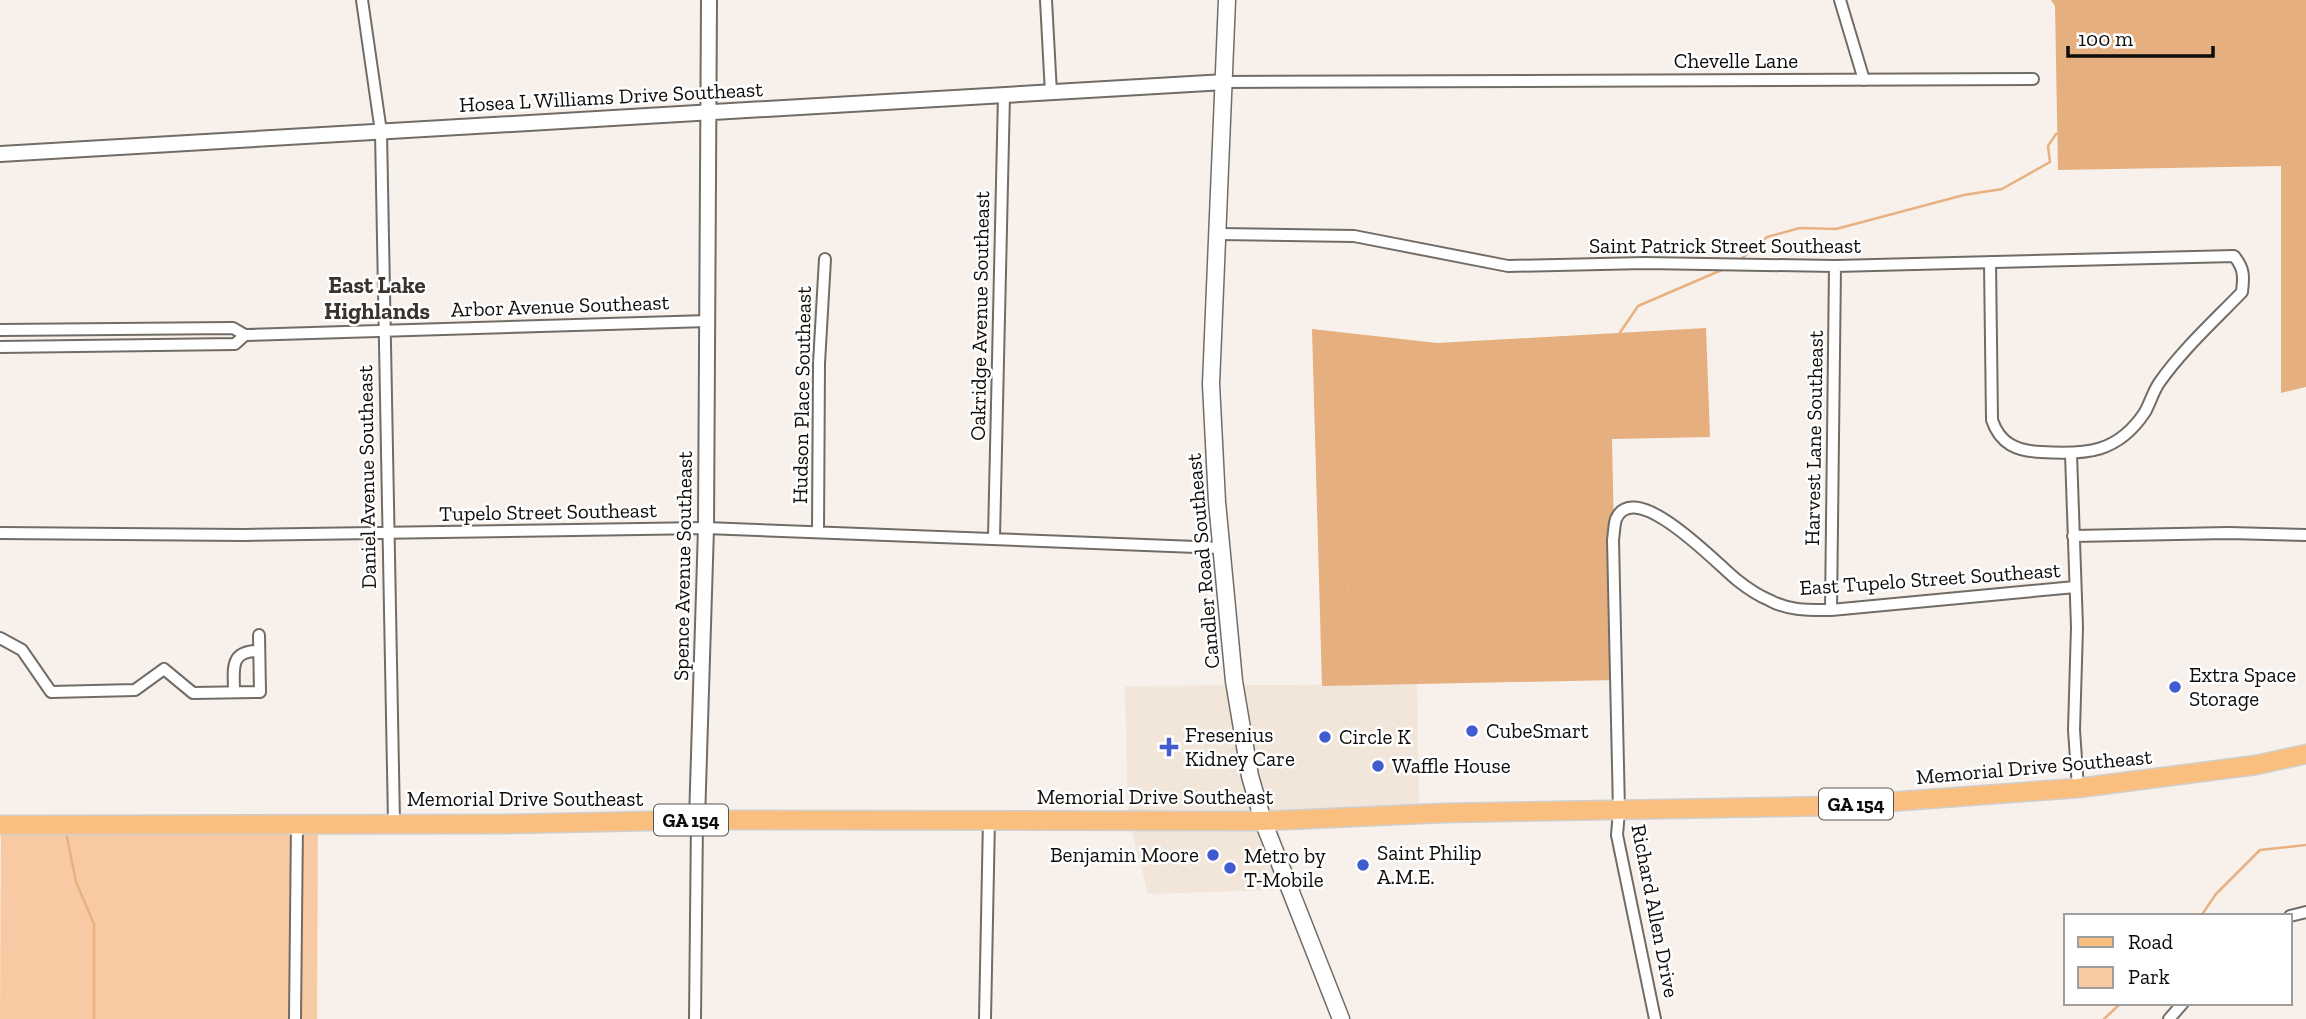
<svg xmlns="http://www.w3.org/2000/svg" width="2306" height="1019" font-family="'Zilla Slab',serif">
<rect width="100%" height="100%" fill="#f8f1eb"/>
<!-- built -->
<path fill="#f2e5da" d="M1417,684L1419,815L1277,828L1302,889L1148,894L1128,817L1125,686Z"/>
<!-- green -->
<path fill="#f8caa3" d="M318,818L317,1019H0L1,819Z"/>
<!-- forest -->
<path fill="#e6af7f" d="M2051,0H2306V387L2281,393V166L2058,170L2055,6Z
M1706,328L1710,437L1612,439L1617,680L1322,686L1312,329L1437,343Z"/>
<g fill="none" stroke-linecap="round" stroke-linejoin="round">
<!-- stream -->
<path stroke="#e8b181" stroke-width="2.5" d="M2232,0L2306,59
M1739,261L1767,237L1800,228L1836,229L1964,195L2002,189L2050,162L2048,146L2056,134L2112,118L2182,89L2199,0
M1343,609L1370,493L1383,451L1411,418L1509,402L1559,386L1598,365L1638,306L1724,269
M66,832L76,882L94,924V1019
M2201,916L2216,894L2260,850L2306,845
M2104,1019L2121,1003"/>
<defs>
<path id="minor" d="M362,0L381,132L394,822
M1046,0L1051,93
M1840,0L1864,80
M1225,82L2033,79
M1220,234L1354,236L1508,266L1645,263L1835,266L2234,256C2244,268 2244,276 2242,292C2214,321 2182,350 2159,383C2153,392 2150,403 2145,412C2118,453 2086,455 2041,452C2017,451 2000,444 1992,420L1990,262
M0,330L233,328L245,335L708,321
M0,347L235,344L245,335
M2071,454L2077,627L2074,730L2078,788
M818,532L819,363L825,259
M0,533L243,535L706,528L1222,548
M2073,536L2228,533L2306,535
M994,537L1004,95
M1831,610L1835,266
M0,638L22,650L51,692L135,690L164,669L193,693L260,692L259,635
M234,692C234,668 229,651 259,651
M2290,916L2306,912
M295,1019L297,823
M695,1019L697,820
M985,1019L989,819
M1655,1019L1617,835L1619,811L1613,540C1614,534 1614,525 1616,519C1635,476 1719,566 1737,580C1747,588 1757,595 1769,600C1789,611 1809,610 1831,610L2075,587
M2169,1019L2183,1003"/>
<path id="tertiary" d="M0,154L1225,82
M697,820L706,528L709,0"/>
<path id="secondary" d="M1227,0L1211,384L1217,502L1234,681L1250,776L1263,821L1341,1019"/>
<path id="primary" d="M0,825L506,824L697,820L1263,821L1444,813L1834,806L2078,788L2256,765L2306,754"/>
</defs>
<!-- minor casing -->
<use href="#minor" stroke="#726c67" stroke-width="14"/>
<!-- tertiary casing -->
<use href="#tertiary" stroke="#726c67" stroke-width="18"/>
<!-- secondary casing -->
<use href="#secondary" stroke="#726c67" stroke-width="19"/>
<!-- primary casing -->
<use href="#primary" stroke="#cfcfce" stroke-width="21"/>
<!-- minor -->
<use href="#minor" stroke="#fff" stroke-width="10"/>
<!-- tertiary -->
<use href="#tertiary" stroke="#fff" stroke-width="14"/>
<!-- secondary -->
<use href="#secondary" stroke="#fff" stroke-width="16"/>
<!-- primary -->
<use href="#primary" stroke="#fabf7f" stroke-width="18"/>
</g>
<!-- markers -->
<g fill="#415ccf" stroke="#fff" stroke-width="2.5">
<circle cx="2175" cy="687" r="7"/>
<circle cx="1472" cy="731" r="7"/>
<circle cx="1325" cy="737" r="7"/>
<path d="M1165.5 736.5h7v7h7v7h-7v7h-7v-7h-7v-7h7z"/>
<circle cx="1378" cy="766" r="7"/>
<circle cx="1213" cy="855" r="7"/>
<circle cx="1363" cy="865" r="7"/>
<circle cx="1230" cy="868" r="7"/>
</g>
<g text-anchor="middle" stroke-width="5" stroke-linejoin="round" paint-order="stroke">
<!-- shield labels -->
<g fill="#fff" stroke="#575654" stroke-width="2">
<rect x="1819" y="788.5" width="74" height="31" rx="5"/>
<rect x="654" y="804.5" width="74" height="31" rx="5"/>
</g>
<g font-size="19" font-weight="bold" fill="#0f0d0b">
<text x="1856" y="811">GA 154</text>
<text x="691" y="827">GA 154</text>
</g>
<!-- street labels -->
<g font-size="21" fill="#0f0d0b" stroke="#fff">
<text x="1736" y="68">Chevelle Lane</text>
<text transform="translate(611 97) rotate(-3)" y="7">Hosea L Williams Drive Southeast</text>
<text x="1725" y="253">Saint Patrick Street Southeast</text>
<text transform="translate(560 306) rotate(-2)" y="7">Arbor Avenue Southeast</text>
<text transform="translate(980 316) rotate(-89)" y="7">Oakridge Avenue Southeast</text>
<text transform="translate(802 395) rotate(-89)" y="7">Hudson Place Southeast</text>
<text transform="translate(1814 438) rotate(-89)" y="7">Harvest Lane Southeast</text>
<text transform="translate(367 477) rotate(-91)" y="7">Daniel Avenue Southeast</text>
<text transform="translate(548 512) rotate(-1)" y="7">Tupelo Street Southeast</text>
<text transform="translate(1203 561) rotate(-95)" y="7">Candler Road Southeast</text>
<text transform="translate(683 566) rotate(-89)" y="7">Spence Avenue Southeast</text>
<text transform="translate(1930 579) rotate(-4)" y="7">East Tupelo Street Southeast</text>
<text transform="translate(2034 767) rotate(-5)" y="7">Memorial Drive Southeast</text>
<text x="1155" y="804">Memorial Drive Southeast</text>
<text x="525" y="806">Memorial Drive Southeast</text>
<text transform="translate(1655 911) rotate(79)" y="7">Richard Allen Drive</text>
</g>
<!-- poi labels -->
<g font-size="21" fill="#0f0d0b" stroke="#fff" text-anchor="start">
<text x="2189" y="682">Extra Space<tspan x="2189" dy="24">Storage</tspan></text>
<text x="1486" y="738">CubeSmart</text>
<text x="1185" y="742">Fresenius<tspan x="1185" dy="24">Kidney Care</tspan></text>
<text x="1339" y="744">Circle K</text>
<text x="1392" y="773">Waffle House</text>
<text x="1377" y="860">Saint Philip<tspan x="1377" dy="24">A.M.E.</tspan></text>
<text x="1199" y="862" text-anchor="end">Benjamin Moore</text>
<text x="1244" y="863">Metro by<tspan x="1244" dy="24">T-Mobile</tspan></text>
</g>
<!-- neighbourhood labels -->
<g font-size="23" font-weight="bold" fill="#39342f" stroke="#fff">
<text x="377" y="293">East Lake<tspan x="377" dy="26">Highlands</tspan></text>
</g>
</g>
<!-- legend -->
<rect x="2064" y="914" width="228" height="91" fill="#ffffff" stroke="#9f9e9d" stroke-width="2"/>
<rect x="2078" y="937" width="35" height="10" fill="#fabf7f" stroke="#9f9e9d" stroke-width="2"/>
<text x="2128" y="949" font-size="21" fill="#0f0d0b">Road</text>
<rect x="2078" y="967" width="35" height="21" fill="#f8caa3" stroke="#9f9e9d" stroke-width="2"/>
<text x="2128" y="984" font-size="21" fill="#0f0d0b">Park</text>
<!-- scale -->
<path d="M2068 46v10h145v-10" fill="none" stroke="#0f0d0b" stroke-width="3.5"/>
<text x="2078" y="46" font-size="21" fill="#0f0d0b" stroke="#ffffff" stroke-width="5" paint-order="stroke">100 m</text>
</svg>
